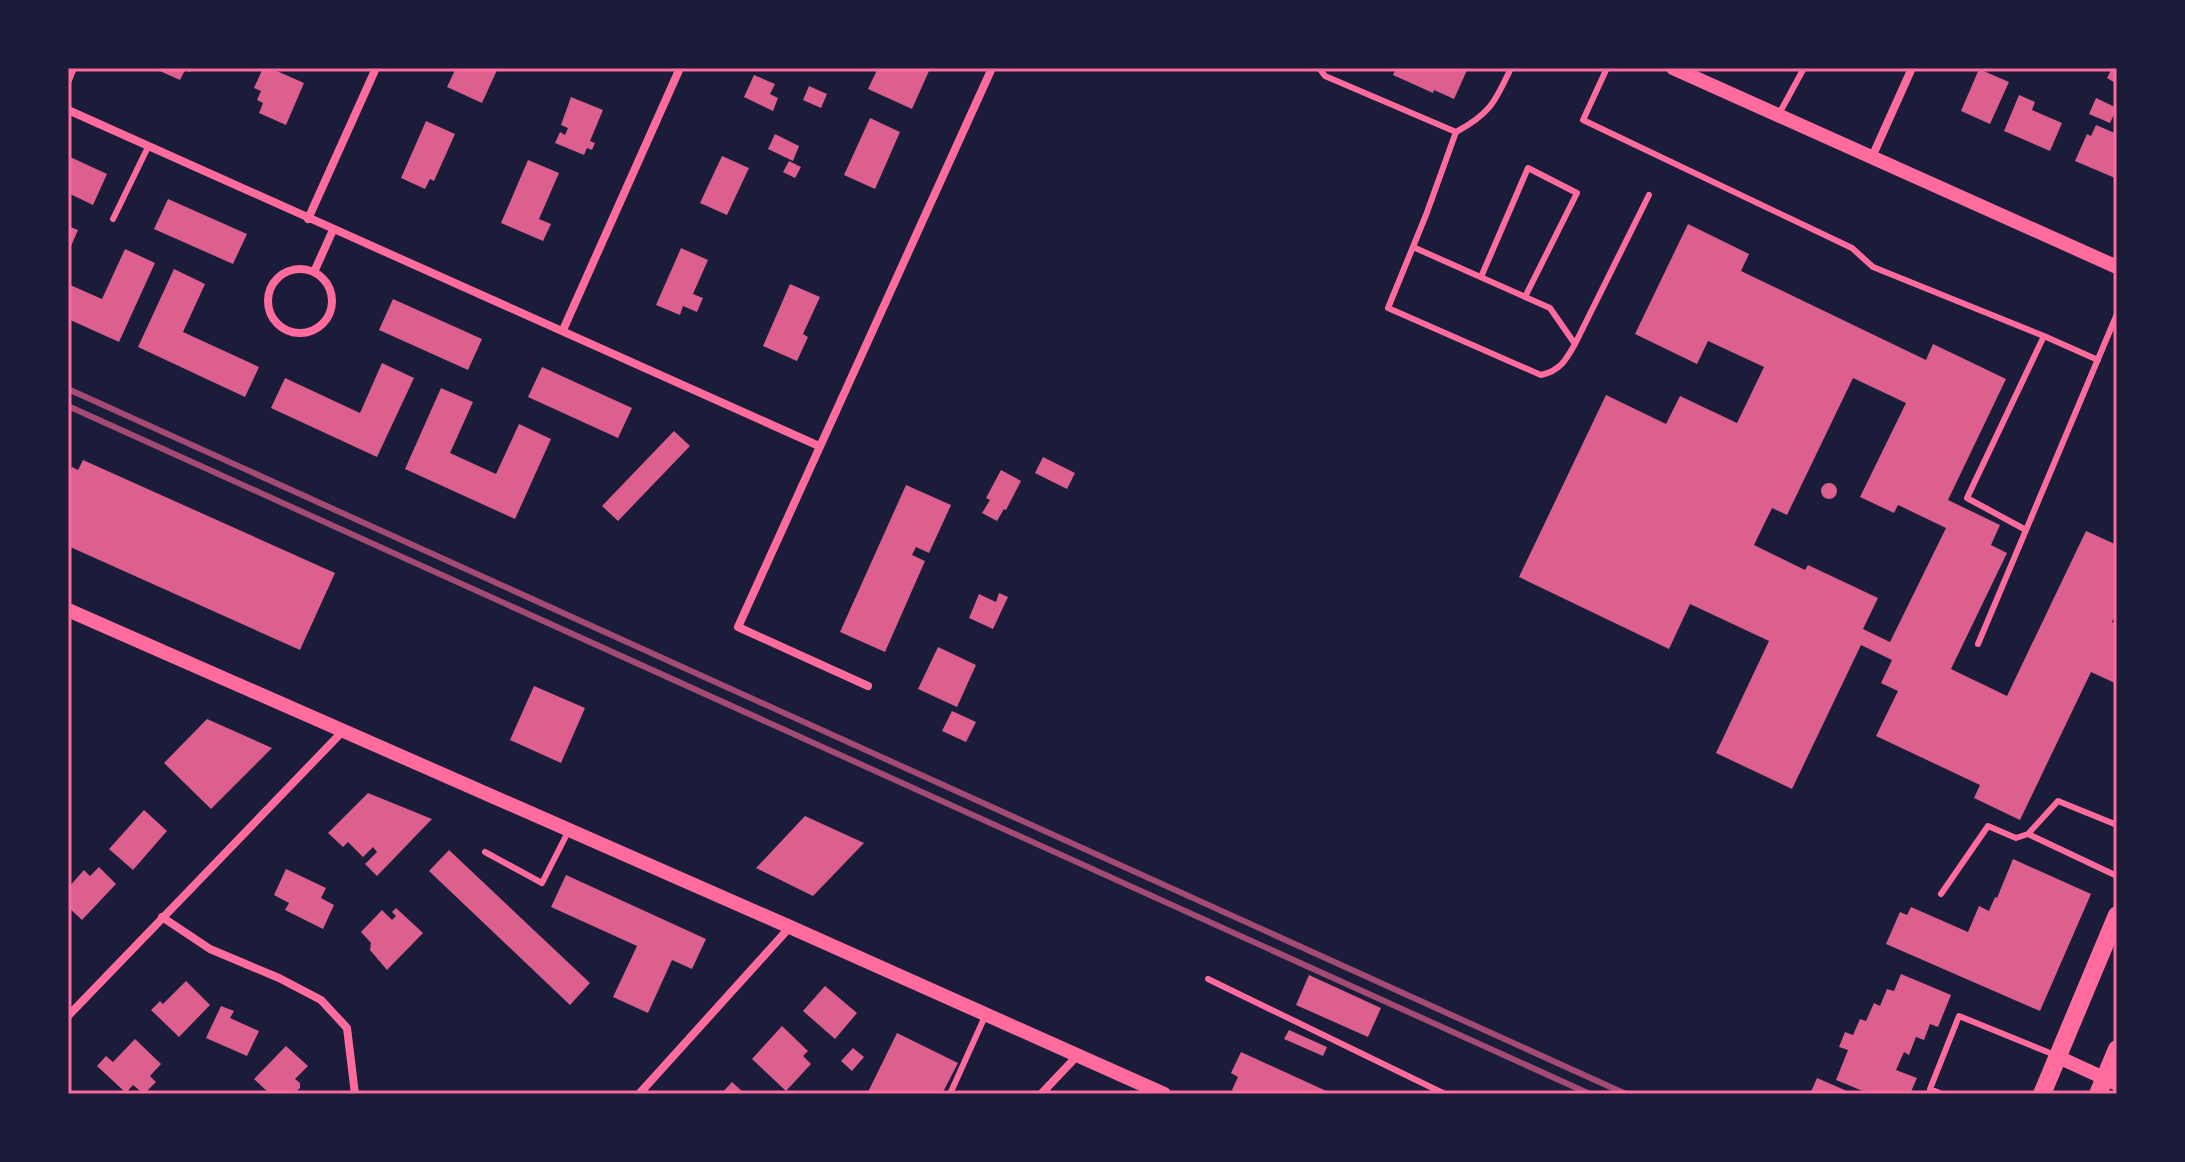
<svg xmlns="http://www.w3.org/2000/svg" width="2185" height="1162" font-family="Karla,sans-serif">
<rect width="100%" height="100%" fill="#1b1b3a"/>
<!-- building -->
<path fill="#dd5f8e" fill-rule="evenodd" d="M153,68H192L190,72L185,70L180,80Z
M263,68H270L304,83L286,125L259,113L263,103L257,100L261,91L254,88Z
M456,68H498L482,103L447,87Z
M878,68H922L929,71L912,109L868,89Z
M1396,68H1468L1454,99L1434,90L1433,93L1393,75Z
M2112,68H2117V84L2107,78Z
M1979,69L2009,82L1990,124L1961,111Z
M754,75L775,84L770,94L778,98L773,111L744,97Z
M809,86L827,94L821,108L803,100Z
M2019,95L2035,102L2032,110L2062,123L2050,151L2004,131Z
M571,97L603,110L590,141L595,143L592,150L587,148L584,155L555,143L560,132L565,135L568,128L561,125Z
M2096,98L2117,108L2110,123L2089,114Z
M870,118L900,132L875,189L844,175Z
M426,121L455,134L434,181L430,179L425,189L401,178Z
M2096,125L2117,134L2115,178L2075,161L2087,134L2091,136Z
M775,134L799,146L793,161L768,149Z
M68,156L107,174L93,205L68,193Z
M722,156L749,168L727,215L700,203Z
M528,160L559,173L539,219L551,224L543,241L501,223Z
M789,161L801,167L795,178L783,172Z
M168,199L247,234L233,264L154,229Z
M1688,224L1749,254L1741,271L1926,360L1933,344L2006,379L1948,500L2000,525L1991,545L2007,553L1951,669L2007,696L2086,531L2117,545V611L2112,622L2117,624V684L2091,672L2020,820L1974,798L1980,785L1876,736L1898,691L1881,683L1892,660L1861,645L1792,789L1716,753L1769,641L1690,604L1669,649L1519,577L1606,395L1666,424L1680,396L1737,423L1764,367L1708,341L1697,364L1635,334ZM1853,378L1906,403L1860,497L1894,513L1898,505L1946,528L1890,642L1863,629L1878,598L1808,565L1805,570L1754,545L1772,508L1787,515Z
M68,226L78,230L68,253Z
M681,248L708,260L693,294L703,298L697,312L683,306L680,315L656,305Z
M125,249L155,263L119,342L68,319V284L102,299Z
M174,269L205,284L183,332L259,367L245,397L138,347Z
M790,284L820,297L803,334L808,337L797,361L763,346Z
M393,299L482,339L468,370L379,330Z
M382,363L414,378L377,457L271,408L285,378L360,413Z
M542,367L632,408L618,438L528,397Z
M441,388L473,402L450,453L496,474L519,424L551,439L515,519L405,469Z
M674,431L690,446L618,521L602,506Z
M1043,457L1075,473L1067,489L1035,473Z
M83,460L335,573L300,650L68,546V477L72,467L78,470Z
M1001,470L1021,481L1006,510L1004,509L997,521L982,513L990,500L986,498Z
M1821 491a8 8 0 1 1 16 0a8 8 0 1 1-16 0Z
M906,485L951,505L929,553L916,547L912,555L925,561L885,652L840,632Z
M999,593L1008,597L993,629L969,618L979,594L996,602Z
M938,647L976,665L957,707L918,689Z
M534,686L585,708L561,763L510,740Z
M952,711L976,722L966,742L942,731Z
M207,719L272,748L211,809L164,763Z
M368,793L432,819L377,876L365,864L377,852L373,847L363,857L348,842L343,847L328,833Z
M144,810L167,831L133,870L109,849Z
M805,816L864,843L813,896L756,868Z
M449,850L590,983L570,1005L429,871Z
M2013,859L2091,894L2040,1011L1886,944L1900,912L1907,915L1911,907L1968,932L1979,906L1989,911L1995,897L1997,898Z
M99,867L116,884L82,920L68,907V888L84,870L90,876Z
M286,869L326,888L321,898L334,905L323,929L285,910L289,903L274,895Z
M566,875L706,939L692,969L672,960L648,1013L613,997L637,946L551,907Z
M396,908L423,933L387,970L370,950L371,943L361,932L382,910L392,920L396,916L392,912Z
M1901,974L1951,995L1938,1027L1930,1024L1924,1040L1916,1037L1909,1055L1904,1052L1896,1070L1917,1078L1910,1094H1870L1836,1080L1848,1050L1839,1047L1845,1032L1853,1035L1860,1019L1866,1021L1874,1003L1880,1006L1887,989L1894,991Z
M1309,975L1381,1008L1368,1037L1296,1005Z
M186,981L210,1005L179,1037L151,1010L160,1001L163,1004Z
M825,986L857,1013L835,1039L803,1011Z
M221,1006L234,1011L230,1018L259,1031L247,1056L206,1038Z
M782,1026L808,1051L803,1056L811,1064L786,1091L752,1059Z
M1289,1030L1327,1047L1323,1056L1284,1039Z
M897,1033L958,1063L942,1094H867Z
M135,1039L161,1064L150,1076L156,1082L144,1094L133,1085L126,1093L97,1066L106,1056L113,1062Z
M286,1046L308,1066L295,1079L300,1083V1088L294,1094H270L254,1079Z
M853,1048L864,1057L852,1071L841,1061Z
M1241,1052L1333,1094H1240L1232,1090L1238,1077L1231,1073Z
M1817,1078L1854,1094H1810Z
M732,1082L745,1094H721Z"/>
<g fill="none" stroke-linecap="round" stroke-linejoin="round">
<!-- service -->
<path stroke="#ff6b9d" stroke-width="6" d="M1319,68L1325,76L1456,132C1490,114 1495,102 1511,68
M1607,68L1583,120L1852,248L1873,267L2044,336L2098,360
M1779,114L1804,68
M113,219L148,147
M1413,247L1550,308L1575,344C1566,360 1560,371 1541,375L1388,308L1426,215L1456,132
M1481,277L1528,168L1577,193L1525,297
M1575,344L1649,195
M2026,530L1967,498L2044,336
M1978,644L2117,314
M2117,825L2058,801L2028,834L2117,876
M485,852L542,883L569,830
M1941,894L1988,826L2016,838L2028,834
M1208,979L1445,1094
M950,1094L986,1014
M1942,1094L1930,1089L1959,1016L2055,1055"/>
<!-- minor -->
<path stroke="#ff6b9d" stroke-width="8" d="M68,80L73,68
M68,110L819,446
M1872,157L1912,68
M308,219L376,68
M268 301a32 32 0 1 1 64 0a32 32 0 1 1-64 0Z
M314,272L333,230
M563,330L680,68
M868,686L738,627L992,68
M162,917L210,949L279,978L321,1000L347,1028L355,1094
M68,1016L343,731
M639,1094L790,927
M1041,1094L1078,1055"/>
<!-- tertiary -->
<path stroke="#ff6b9d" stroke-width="14" d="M1673,68L2117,267
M68,610L790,927L1164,1094
M2058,1057L2117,1084"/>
<!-- primary -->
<path stroke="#ff6b9d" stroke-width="18" d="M2042,1094L2117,915
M2098,1094L2117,1049"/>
<!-- rail -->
<path stroke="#a44b75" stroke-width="6" d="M68,389L1626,1094
M68,406L1590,1094"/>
</g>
<!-- border -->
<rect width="2185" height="1162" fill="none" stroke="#1b1b3a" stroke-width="140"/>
<rect x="70" y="70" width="2045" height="1022" fill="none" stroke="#ff6b9d" stroke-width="3"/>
</svg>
